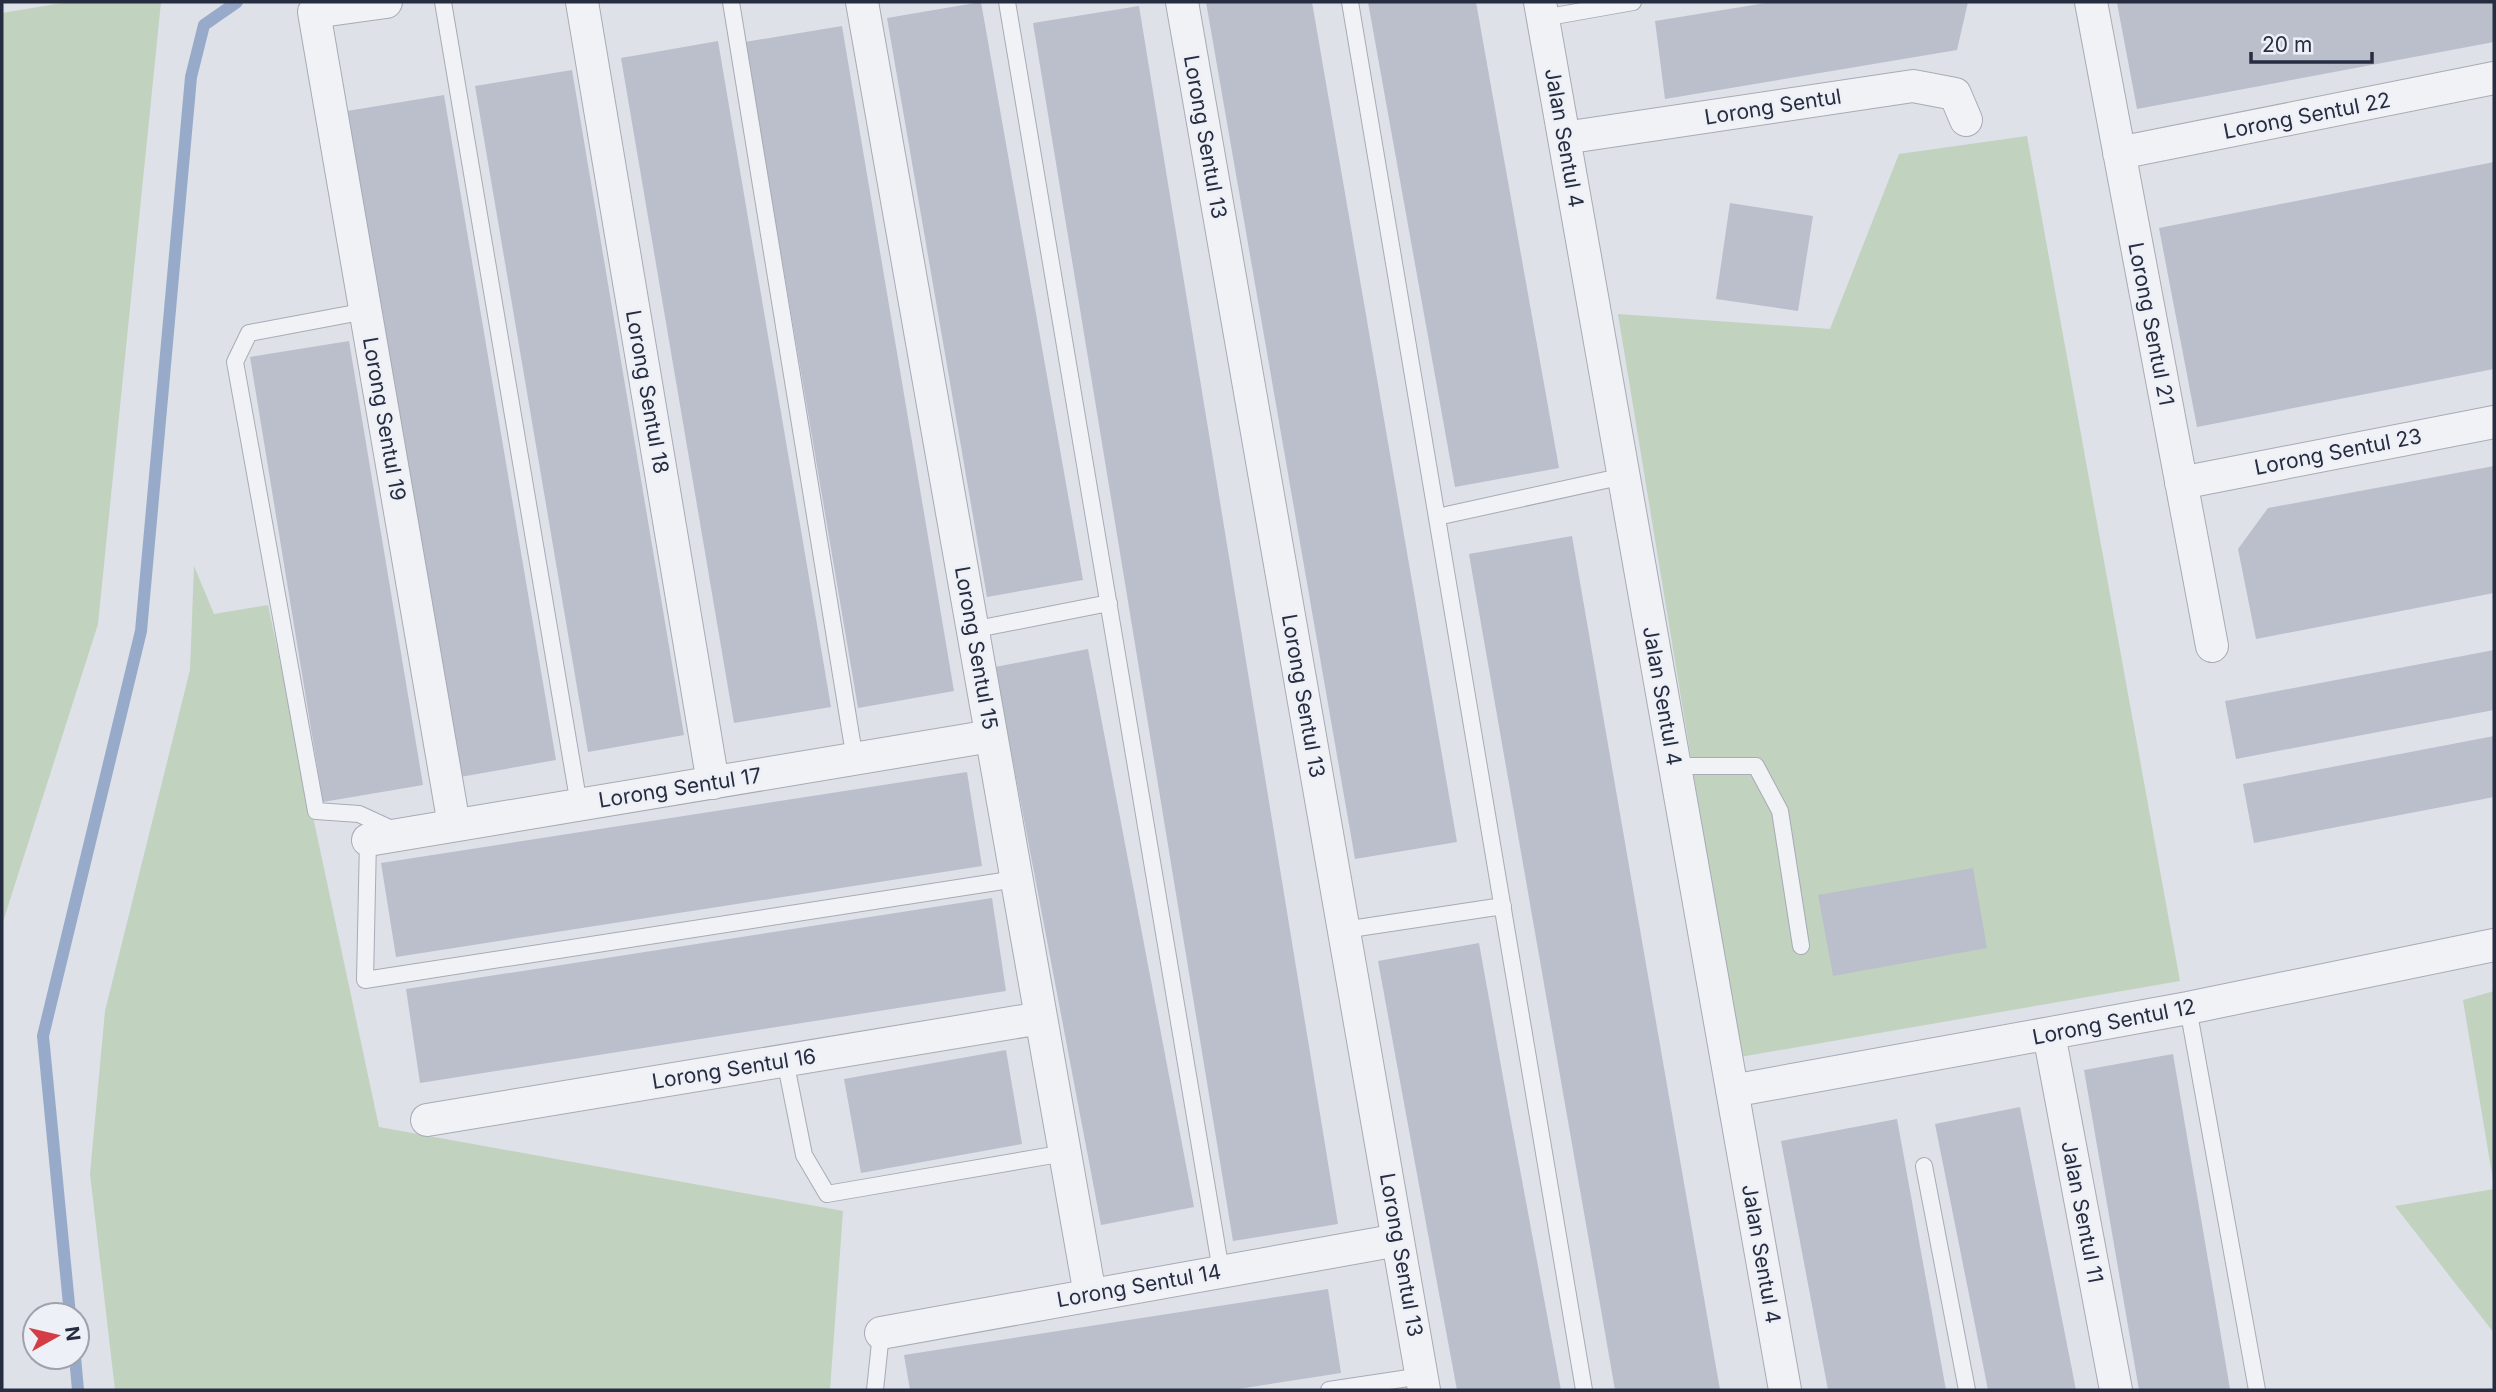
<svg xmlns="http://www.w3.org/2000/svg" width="2496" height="1392" font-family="Inter,sans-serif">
<rect width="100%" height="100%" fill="#dee1e8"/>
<!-- green -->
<path fill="#c1d2bf" d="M69,2H161L98,624L2,925V13Z
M2027,136L2180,981L1740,1057L1618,314L1830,329L1899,154Z
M194,566L214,614L268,605L379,1127L843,1211L830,1390H115L90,1174L105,1011L190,670Z
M2494,991V1186L2463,1000Z
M2494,1189V1333L2395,1206Z"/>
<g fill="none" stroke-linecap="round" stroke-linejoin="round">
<!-- stream -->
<path stroke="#97aaca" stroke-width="12" d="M70,1315L43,1036L141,631L191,77L204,25L237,2
M75,1357L78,1390"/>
</g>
<!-- building -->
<path fill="#bbbfcb" d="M981,2L1083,580L987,597L887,18Z
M1206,2H1312L1457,842L1355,859Z
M1368,2H1476L1559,468L1455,487Z
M1772,2H1968L1957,50L1665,99L1655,21Z
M2122,2H2494V42L2137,109L2117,3Z
M1139,6L1338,1224L1233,1241L1033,23Z
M842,26L954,691L858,708L745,42Z
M718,41L831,707L734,723L621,58Z
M572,70L684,735L588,752L475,86Z
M444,95L556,760L460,777L347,111Z
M2494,162V369L2197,427L2159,228Z
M1730,203L1813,216L1798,311L1716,299Z
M349,341L423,785L323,802L250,357Z
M2494,466V593L2256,639L2238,549L2268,508Z
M1572,536L1651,993L1720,1390H1615L1476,595L1469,554Z
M1088,649L1194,1207L1101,1225L995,667Z
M2494,650V710L2236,759L2225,701Z
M2494,736V797L2254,843L2243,784Z
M967,772L982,866L396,957L381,863Z
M1973,868L1987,948L1833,976L1818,895Z
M992,898L1006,991L420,1083L406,989Z
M1479,943L1508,1105L1561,1390H1457L1432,1256L1378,961Z
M1006,1050L1022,1144L861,1173L844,1079Z
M2173,1054L2229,1383L2230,1390H2139L2084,1070Z
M2020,1107L2076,1390H1988L1935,1124Z
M1897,1119L1946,1390H1828L1781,1141Z
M1328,1289L1341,1373L1231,1390H910L904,1355Z"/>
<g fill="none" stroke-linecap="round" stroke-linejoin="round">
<defs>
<path id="service" d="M443,2L579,805
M731,2L855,760
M1007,2L1221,1271
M1350,2L1584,1390
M1543,18L1633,2
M366,311L249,333L235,362L316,811L359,814L396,831
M1437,517L1624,476
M972,630L1109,603
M1675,766H1756L1780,811L1801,946
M368,840L365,980L1016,879
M1344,930L1503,906
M2188,1008L2257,1390
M785,1060L804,1155L827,1194L1065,1153
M1924,1166L1967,1390
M875,1390L881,1333
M1329,1390L1422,1376"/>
<path id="minor" d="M386,2L314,12L454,825
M582,2L713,783
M862,2L1090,1295
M1182,2L1424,1390
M1540,2L1785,1390
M2091,2L2212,646
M1564,138L1913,86L1955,94L1966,120
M2119,153L2494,78
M2181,483L2494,422
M368,840L991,736
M2049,1034L2116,1390
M1732,1091L2188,1008L2494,945
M427,1120L1041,1018
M881,1333L1398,1240"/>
</defs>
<!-- service casing -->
<use href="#service" stroke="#a7abb6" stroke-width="18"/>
<!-- minor casing -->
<use href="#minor" stroke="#a7abb6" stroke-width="34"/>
<!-- service -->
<use href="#service" stroke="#f1f2f6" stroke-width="16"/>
<!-- minor -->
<use href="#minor" stroke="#f1f2f6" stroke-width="32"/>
</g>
<g text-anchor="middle" stroke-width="5" stroke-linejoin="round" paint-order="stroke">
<!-- street labels -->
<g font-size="21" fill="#272d40" stroke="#edf0f6">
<text transform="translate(1773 107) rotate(-9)" y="7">Lorong Sentul</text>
<text transform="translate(2307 116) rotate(-11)" y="7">Lorong Sentul 22</text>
<text transform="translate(1205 137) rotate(80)" y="7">Lorong Sentul 13</text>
<text transform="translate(1564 138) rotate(80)" y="7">Jalan Sentul 4</text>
<text transform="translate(2151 324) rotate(79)" y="7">Lorong Sentul 21</text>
<text transform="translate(647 392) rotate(80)" y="7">Lorong Sentul 18</text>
<text transform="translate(384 419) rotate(80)" y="7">Lorong Sentul 19</text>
<text transform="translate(2338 452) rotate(-11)" y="7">Lorong Sentul 23</text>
<text transform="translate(976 648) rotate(80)" y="7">Lorong Sentul 15</text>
<text transform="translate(1303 696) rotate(80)" y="7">Lorong Sentul 13</text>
<text transform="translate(1662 696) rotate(80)" y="7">Jalan Sentul 4</text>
<text transform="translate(680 788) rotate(-9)" y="7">Lorong Sentul 17</text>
<text transform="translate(2114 1022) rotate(-11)" y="7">Lorong Sentul 12</text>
<text transform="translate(734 1069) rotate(-9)" y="7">Lorong Sentul 16</text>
<text transform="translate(2082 1212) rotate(79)" y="7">Jalan Sentul 11</text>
<text transform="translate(1761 1254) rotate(80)" y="7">Jalan Sentul 4</text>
<text transform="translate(1401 1255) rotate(80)" y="7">Lorong Sentul 13</text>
<text transform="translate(1139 1286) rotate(-10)" y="7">Lorong Sentul 14</text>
</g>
</g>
<!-- border -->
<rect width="2496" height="1392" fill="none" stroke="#272d40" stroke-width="7"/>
<!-- north arrow -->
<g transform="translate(56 1336) rotate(82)"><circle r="33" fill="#edf0f6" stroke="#9ea2ad" stroke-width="2"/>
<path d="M0-5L12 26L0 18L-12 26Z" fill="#d33d43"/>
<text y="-10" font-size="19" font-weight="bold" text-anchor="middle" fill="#272d40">N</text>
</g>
<!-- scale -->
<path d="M2251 52v10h121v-10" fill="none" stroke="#272d40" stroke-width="3.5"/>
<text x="2262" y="52" font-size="21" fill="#272d40" stroke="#edf0f6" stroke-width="5" paint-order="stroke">20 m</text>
</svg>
